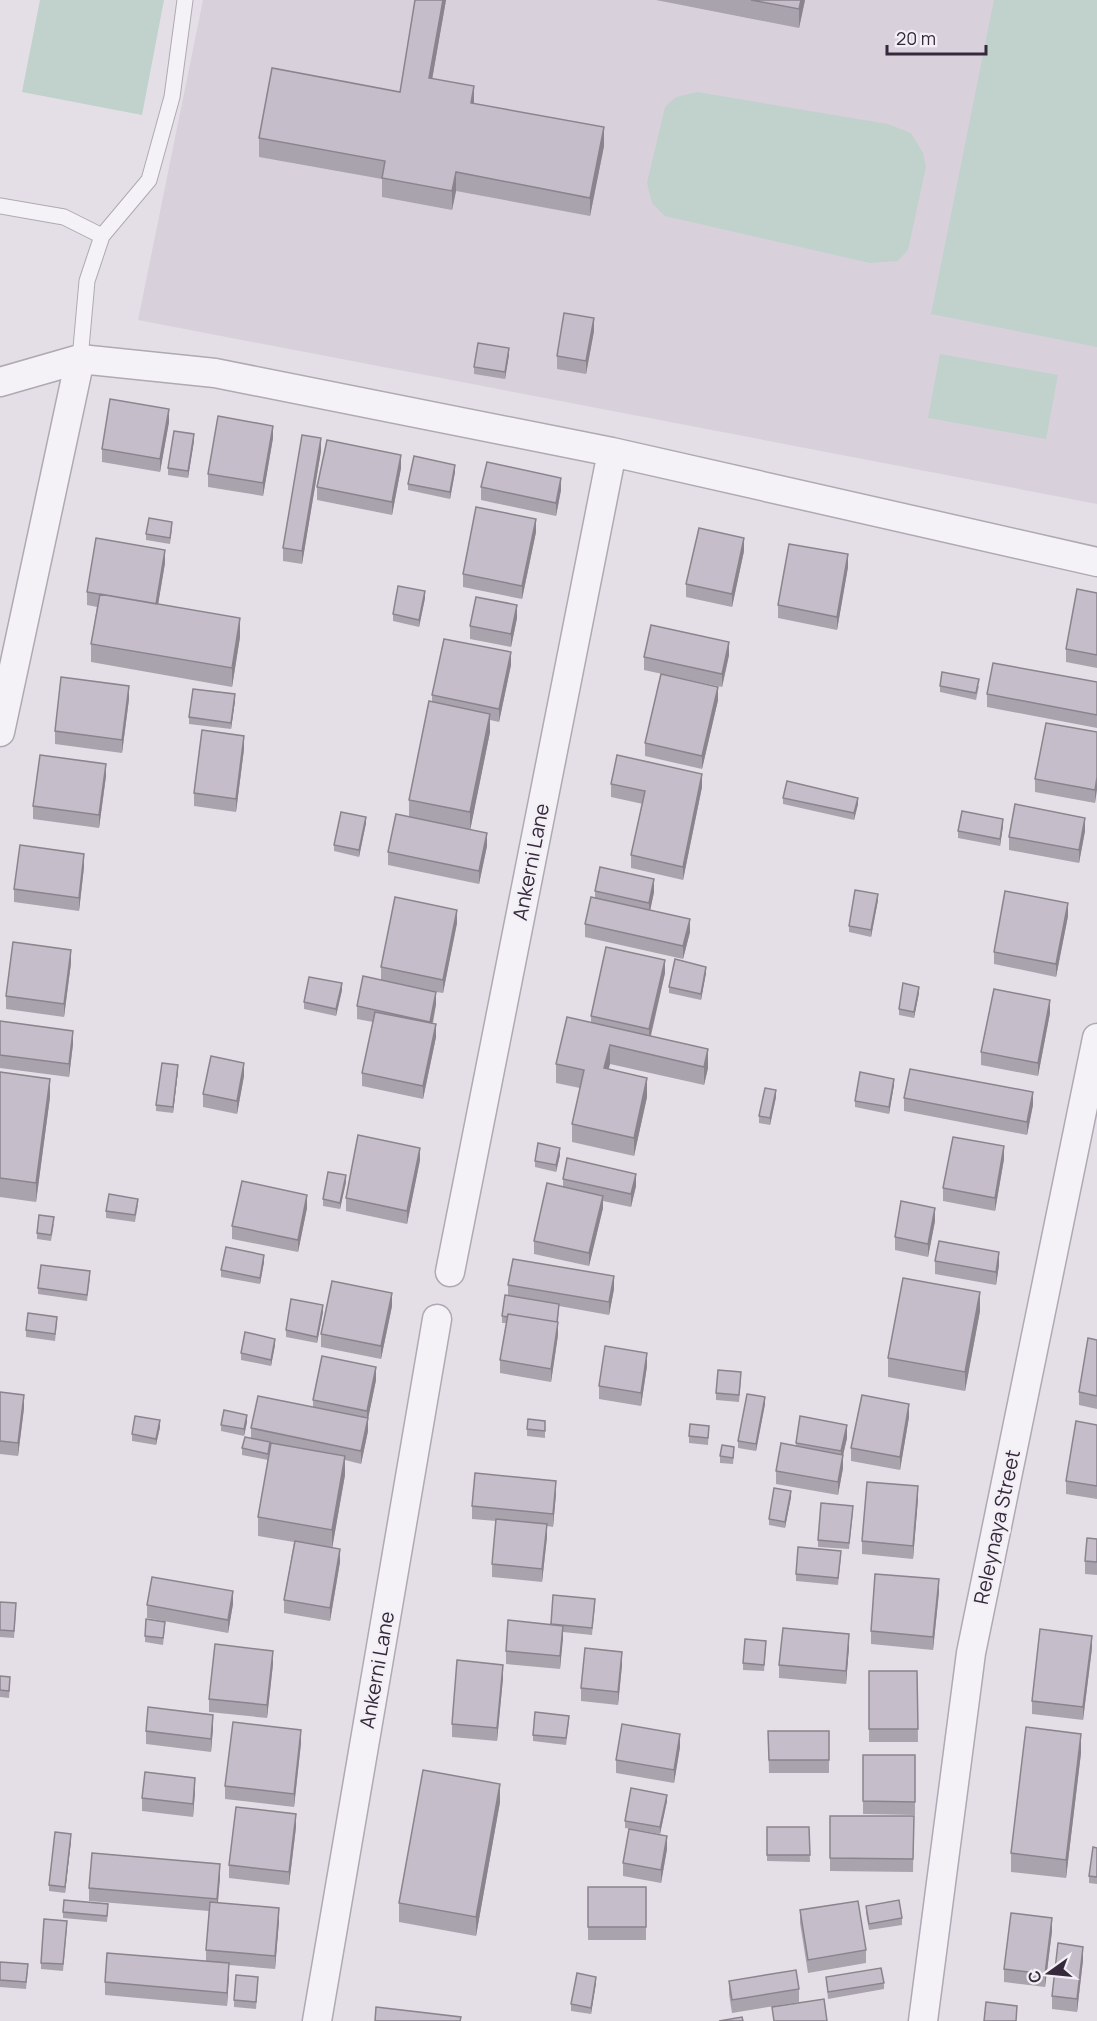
<svg xmlns="http://www.w3.org/2000/svg" width="1097" height="2021" font-family="Manrope,sans-serif">
<rect width="100%" height="100%" fill="#e4dfe7"/>
<!-- built -->
<path fill="#d8d1dc" d="M203,0H1097V504L138,320Z"/>
<!-- green -->
<path fill="#c1d1cc" d="M40,0H164L142,115L22,92Z
M994,0H1097V347L931,314Z
M697,92L888,124L911,133L923,153L926,167L908,250L898,261L870,263L665,216L652,203L647,183L665,107L676,97Z
M940,354L1058,375L1046,439L928,418Z"/>
<g fill="none" stroke-linecap="round" stroke-linejoin="round">
<defs>
<path id="service" d="M0,206L64,217L102,236
M80,359L87,281L102,236L149,180L172,97L185,0"/>
<path id="minor" d="M0,382L80,359L215,373L612,452L1097,562
M0,732L80,359
M450,1272L612,452
M317,2021L437,1319
M923,2021L971,1653L1097,1038"/>
</defs>
<!-- service casing -->
<use href="#service" stroke="#b0a8b4" stroke-width="17"/>
<!-- minor casing -->
<use href="#minor" stroke="#b0a8b4" stroke-width="31"/>
<!-- service -->
<use href="#service" stroke="#f4f2f6" stroke-width="15"/>
<!-- minor -->
<use href="#minor" stroke="#f4f2f6" stroke-width="28"/>
</g>
<!-- wall -->
<path fill="#a9a3ae" d="M415,0H446L432,79L474,103L604,146L590,216L456,191L452,210L382,197V179L259,157V138L400,92Z
M656,0H805L799,28Z
M594,331L586,374L557,369V356Z
M509,355L505,379L474,374V367Z
M169,422L160,472L102,462V449Z
M273,438L263,496L208,487V474Z
M194,441L188,478L168,475V468Z
M321,451L302,564L283,561V548Z
M401,468L392,515L317,500V487Z
M455,472L450,499L408,490V484Z
M481,487L561,490L556,516L481,500Z
M172,529L170,544L146,540V534Z
M536,532L522,599L463,587V574Z
M744,551L732,607L686,597V584Z
M165,563L158,604L240,637L232,687L91,662V644L97,607L87,605V592Z
M848,567L837,630L778,618V605Z
M1097,593V668L1066,662V649Z
M425,598L419,627L393,621V614Z
M517,618L511,647L470,639V626Z
M729,655L722,687L644,670V657Z
M511,665L499,722L490,720V732L470,830L487,846L479,884L388,865V852L409,817V800L432,702V695Z
M1097,682V728L987,707V694Z
M940,686H979L976,700L940,692Z
M129,699L122,753L55,744V731Z
M718,700L702,769L645,756V743Z
M235,701L231,729L189,724V717Z
M1097,732L1095,803L1035,792V779Z
M244,749L236,812L194,806V793Z
M106,776L99,828L33,819V806Z
M611,784L702,787L683,880L631,868V855L643,804L611,797Z
M783,798L858,804L854,820L783,804Z
M366,823L359,857L334,851V845Z
M1003,826L1000,846L958,838V831Z
M1085,831L1079,863L1009,850V837Z
M84,867L79,911L14,902V889Z
M595,891L654,892L650,910L690,932L683,959L585,937V924L595,897Z
M878,900L871,937L849,932V926Z
M1068,916L1056,977L994,964V952Z
M457,923L443,993L436,992V1004L433,1024L436,1037L423,1099L362,1086V1073L373,1022L357,1019V1006L381,980V967Z
M71,963L64,1017L6,1009V996Z
M665,973L651,1036L708,1068L704,1085L610,1064L608,1069L647,1097L634,1156L572,1142V1124L580,1088L556,1083V1064L591,1023V1016Z
M706,973L701,1000L669,993V987Z
M342,990L336,1016L304,1009V1002Z
M919,993L914,1018L899,1015V1009Z
M1050,1013L1038,1076L981,1065V1052Z
M0,1021L73,1044L69,1077L0,1068Z
M178,1071L173,1113L156,1111V1105Z
M0,1072L50,1097L36,1202L0,1197V1211Z
M244,1076L237,1114L203,1107V1094Z
M894,1085L889,1114L855,1107V1101Z
M776,1097L770,1125L759,1123V1116Z
M904,1098L1033,1105L1027,1135L904,1111Z
M560,1155L556,1172L535,1167V1161Z
M1004,1159L995,1211L943,1201V1188Z
M420,1160L407,1224L346,1211V1198Z
M563,1179L636,1186L631,1207L603,1201V1208L589,1266L534,1254V1241L563,1187Z
M346,1182L340,1209L323,1206V1199Z
M138,1205L135,1222L106,1218V1211Z
M307,1208L298,1252L232,1239V1226Z
M935,1221L928,1257L895,1250V1237Z
M54,1224L51,1241L37,1239V1233Z
M935,1261L999,1265L996,1285L935,1274Z
M264,1262L260,1284L221,1277V1270Z
M90,1278L87,1301L38,1294V1288Z
M508,1285L614,1289L609,1315L559,1306L558,1322V1335L551,1382L500,1373V1360L506,1323H502V1316L508,1296Z
M392,1306L381,1359L321,1347V1334Z
M980,1311L965,1391L888,1377V1358Z
M323,1312L317,1343L286,1337V1330Z
M57,1323L55,1341L26,1337V1330Z
M1097,1340V1409L1079,1405V1392Z
M275,1345L271,1366L241,1360V1353Z
M647,1366L641,1406L599,1399V1386Z
M741,1379L739,1402L716,1400V1393Z
M376,1380L368,1418V1431L361,1464L345,1460V1475L332,1548L340,1562L330,1621L284,1613V1600L294,1542L258,1536V1517L268,1460L242,1455V1448L251,1438V1428L313,1407V1400Z
M0,1392L24,1408L18,1456L0,1454Z
M765,1404L756,1451L738,1448V1441Z
M909,1417L900,1470L851,1461V1448Z
M545,1421V1438L527,1436V1429Z
M247,1422L244,1436L221,1431V1425Z
M1097,1425V1499L1066,1494V1481Z
M709,1426L708,1445L689,1443V1436Z
M160,1427L156,1445L132,1441V1434Z
M847,1438L843,1455V1468L838,1495L776,1484V1471L796,1446V1443Z
M734,1453L733,1464L720,1463V1456Z
M556,1494L553,1527L547,1526V1537L542,1582L492,1577V1564L496,1521L472,1519V1506Z
M791,1497L785,1528L769,1525V1519Z
M918,1499L913,1559L862,1554V1541Z
M853,1512L849,1549L818,1547V1540Z
M1097,1539V1575L1085,1574V1561Z
M841,1557L838,1585L796,1581V1574Z
M939,1592L933,1650L871,1644V1631Z
M0,1602L16,1610L14,1638L0,1637Z
M233,1604L228,1633L147,1618V1605Z
M595,1606L592,1635L563,1632L560,1669L506,1664V1651L551,1624Z
M165,1628L163,1645L145,1642V1636Z
M766,1647L764,1671L743,1670V1663Z
M849,1647L846,1684L779,1678V1665Z
M1092,1648L1083,1720L1032,1714V1701Z
M273,1664L267,1718L209,1712V1699Z
M622,1665L618,1705L581,1701V1688Z
M869,1671H917L918,1742H869Z
M0,1676L10,1683L9,1698L0,1697Z
M503,1678L497,1741L452,1737V1724Z
M569,1722L566,1745L533,1741V1735Z
M213,1728L211,1752L146,1744V1731Z
M768,1731H829V1773H769Z
M301,1743L294,1807L225,1799V1786Z
M680,1747L674,1783L616,1773V1760Z
M1081,1753L1066,1878L1011,1872V1853Z
M863,1755H915V1815L863,1814Z
M195,1791L193,1817L142,1811V1798Z
M667,1801L660,1834L625,1828V1821Z
M500,1802L476,1936L399,1922V1903Z
M830,1816H914L913,1872L830,1871Z
M296,1827L289,1885L229,1878V1865Z
M767,1827H809L810,1862L767,1861Z
M71,1841L65,1893L49,1891V1885Z
M1097,1848V1884L1089,1883V1876Z
M667,1849L661,1883L623,1876V1863Z
M220,1877L218,1903L279,1921L275,1969L229,1965L227,2006L105,1995V1982L206,1961V1950L209,1911L89,1901V1888Z
M588,1887H646V1940H588Z
M866,1906L902,1918V1925L869,1930L866,1913Z
M108,1910L107,1922L63,1918V1912Z
M800,1910L866,1950V1963L808,1973L800,1923Z
M67,1927L63,1971L41,1969V1963Z
M1052,1931L1045,1987L1004,1982V1969Z
M1083,1960L1077,2012L1052,2009V1996Z
M0,1962L28,1970L26,1989L0,1987Z
M826,1977L884,1983V1989L828,1999Z
M729,1981L799,1989V2002L732,2013L729,1994Z
M596,1983L591,2014L571,2011V2004Z
M258,1984L256,2009L234,2007V2000Z"/>
<!-- shaded-wall -->
<path fill="#8a848d" d="M443,0H446L429,97V78Z
M801,0H805L799,28V9Z
M474,86V105L471,103Z
M604,127V146L590,216V198Z
M456,172V191L452,210V191Z
M594,318V331L586,374V361Z
M509,348V355L505,379V372Z
M169,409V422L160,472V459Z
M273,426V438L263,496V483Z
M194,434V441L188,478V471Z
M321,438V451L302,564V551Z
M401,455V468L392,515V502Z
M455,465V472L450,499V492Z
M561,478V490L556,516V503Z
M536,519V532L522,599V586Z
M744,538V551L732,607V594Z
M165,550V563L156,617V604Z
M848,554V567L837,630V617Z
M425,591V598L419,627V620Z
M517,605V618L511,647V634Z
M240,618V637L232,687V668Z
M729,642V655L722,687V674Z
M511,652V665L499,722V709Z
M129,686V699L122,753V740Z
M718,687V700L702,769V756Z
M235,694V701L231,729V723Z
M490,714V732L470,831V812Z
M244,736V749L236,812V799Z
M106,764V776L99,828V815Z
M702,774V787L683,880V867Z
M1097,777V790L1095,803V790Z
M858,798V804L854,820V813Z
M366,817V823L359,857V850Z
M1085,818V831L1079,863V850Z
M1003,819V826L1000,846V839Z
M487,833V846L479,884V871Z
M84,854V867L79,911V898Z
M654,879V892L649,916V903Z
M878,894V900L871,937V930Z
M1068,903V916L1056,977V964Z
M457,910V923L443,993V980Z
M690,919V932L683,959V946Z
M71,950V963L64,1017V1004Z
M665,960V973L649,1042V1029Z
M706,967V973L701,1000V994Z
M342,983V990L336,1016V1009Z
M919,987V993L914,1018V1012Z
M436,992V1004L430,1035V1022Z
M1050,1000V1013L1038,1076V1063Z
M436,1024V1037L423,1099V1086Z
M73,1031V1044L69,1077V1064Z
M610,1045V1064L604,1087V1068Z
M708,1049V1068L704,1085V1067Z
M244,1063V1076L237,1114V1101Z
M178,1065V1071L173,1113V1107Z
M647,1078V1097L634,1156V1138Z
M50,1079V1097L36,1202V1183Z
M894,1079V1085L889,1114V1107Z
M776,1090V1097L770,1125V1118Z
M1033,1092V1105L1027,1135V1122Z
M1004,1146V1159L995,1211V1198Z
M420,1148V1160L407,1224V1211Z
M560,1148V1155L556,1172V1165Z
M636,1174V1186L631,1207V1194Z
M346,1175V1182L340,1209V1203Z
M307,1195V1208L298,1252V1240Z
M603,1196V1208L589,1266V1253Z
M935,1208V1221L928,1257V1244Z
M999,1252V1265L996,1285V1272Z
M264,1255V1262L260,1284V1278Z
M614,1276V1289L609,1315V1302Z
M980,1292V1311L965,1391V1372Z
M392,1293V1306L381,1359V1346Z
M323,1305V1312L317,1343V1337Z
M558,1322V1335L551,1382V1369Z
M275,1339V1345L271,1366V1360Z
M647,1353V1366L641,1406V1393Z
M376,1367V1380L367,1424V1411Z
M24,1395V1408L18,1456V1443Z
M765,1397V1404L756,1451V1444Z
M909,1404V1417L900,1470V1457Z
M247,1415V1422L244,1436V1429Z
M368,1418V1431L361,1464V1451Z
M160,1420V1427L156,1445V1439Z
M847,1425V1438L841,1464V1451Z
M843,1455V1468L838,1495V1482Z
M345,1456V1475L332,1549V1530Z
M556,1481V1494L553,1527V1514Z
M918,1486V1499L913,1559V1546Z
M791,1491V1497L785,1528V1522Z
M547,1524V1537L542,1582V1569Z
M340,1549V1562L330,1621V1608Z
M939,1579V1592L933,1650V1637Z
M233,1591V1604L228,1633V1620Z
M563,1626V1639L560,1669V1656Z
M849,1634V1647L846,1684V1671Z
M1092,1636V1648L1083,1720V1707Z
M273,1651V1664L267,1718V1705Z
M622,1652V1665L618,1705V1692Z
M503,1665V1678L497,1741V1728Z
M213,1715V1728L211,1752V1739Z
M301,1730V1743L294,1807V1794Z
M680,1734V1747L674,1783V1770Z
M1081,1734V1753L1066,1878V1860Z
M195,1778V1791L193,1817V1804Z
M500,1784V1802L476,1936V1917Z
M667,1795V1801L660,1834V1827Z
M296,1814V1827L289,1885V1872Z
M71,1834V1841L65,1893V1887Z
M667,1836V1849L661,1883V1870Z
M220,1864V1877L217,1912V1899Z
M279,1908V1921L275,1969V1956Z
M1052,1918V1931L1045,1987V1974Z
M1083,1947V1960L1077,2012V1999Z
M229,1963V1976L227,2006V1993Z
M596,1977V1983L591,2014V2008Z"/>
<!-- building -->
<path fill="#c5bdca" stroke="#8a848d" stroke-width="1.5" d="M415,0H443L429,78L474,86L471,103L604,127L590,198L456,172L452,191L382,178L385,161L259,138L272,68L400,92Z
M751,0H801L799,9Z
M564,313L594,318L586,361L557,356Z
M478,343L509,348L505,372L474,367Z
M110,399L169,409L160,459L102,449Z
M218,416L273,426L263,483L208,474Z
M174,431L194,434L188,471L168,468Z
M302,435L321,438L302,551L283,548Z
M327,440L401,455L392,502L317,487Z
M414,456L455,465L450,492L408,484Z
M487,462L561,478L556,503L481,487Z
M476,507L536,519L522,586L463,574Z
M149,518L172,522L170,538L146,534Z
M699,528L744,538L732,594L686,584Z
M96,538L165,550L156,604L87,592Z
M789,544L848,554L837,617L778,605Z
M398,586L425,591L419,620L393,614Z
M1077,589L1097,593V655L1066,649Z
M100,594L240,618L232,668L91,644Z
M476,597L517,605L511,634L470,626Z
M651,625L729,642L722,674L644,657Z
M444,639L511,652L499,709L432,695Z
M993,663L1097,682V715L987,694Z
M942,672L979,679L976,693L940,686Z
M661,674L718,687L702,756L645,743Z
M61,677L129,686L122,740L55,731Z
M193,689L235,694L231,723L189,717Z
M429,701L490,714L470,812L409,800Z
M1046,723L1097,732V777L1095,790L1035,779Z
M202,730L244,736L236,799L194,793Z
M40,755L106,764L99,815L33,806Z
M617,755L702,774L683,867L631,855L645,791L611,784Z
M787,781L858,798L854,813L783,798Z
M1015,804L1085,818L1079,850L1009,837Z
M962,811L1003,819L1000,839L958,831Z
M341,812L366,817L359,850L334,845Z
M396,814L487,833L479,871L388,852Z
M20,845L84,854L79,898L14,889Z
M600,867L654,879L649,903L595,891Z
M855,890L878,894L871,930L849,926Z
M1005,891L1068,903L1056,964L994,952Z
M395,897L457,910L443,980L381,967Z
M591,897L690,919L683,946L585,924Z
M13,942L71,950L64,1004L6,996Z
M606,947L665,960L649,1029L591,1016Z
M675,959L706,967L701,994L669,987Z
M363,976L436,992L430,1022L357,1006Z
M309,977L342,983L336,1009L304,1002Z
M903,983L919,987L914,1012L899,1009Z
M994,989L1050,1000L1038,1063L981,1052Z
M375,1012L436,1024L423,1086L362,1073Z
M567,1017L708,1049L704,1067L610,1045L604,1068L647,1078L634,1138L572,1124L584,1070L556,1064Z
M0,1021L73,1031L69,1064L0,1055Z
M211,1056L244,1063L237,1101L203,1094Z
M162,1063L178,1065L173,1107L156,1105Z
M910,1069L1033,1092L1027,1122L904,1098Z
M0,1072L50,1079L36,1183L0,1178Z
M860,1072L894,1079L889,1107L855,1101Z
M765,1088L776,1090L770,1118L759,1116Z
M358,1135L420,1148L407,1211L346,1198Z
M953,1137L1004,1146L995,1198L943,1188Z
M538,1143L560,1148L556,1165L535,1161Z
M567,1158L636,1174L631,1194L563,1179Z
M328,1172L346,1175L340,1203L323,1199Z
M242,1181L307,1195L298,1240L232,1226Z
M547,1183L603,1196L589,1253L534,1241Z
M109,1194L138,1199L135,1215L106,1211Z
M901,1201L935,1208L928,1244L895,1237Z
M39,1215L54,1217L51,1235L37,1233Z
M939,1241L999,1252L996,1272L935,1261Z
M226,1247L264,1255L260,1278L221,1270Z
M513,1259L614,1276L609,1302L508,1285Z
M41,1265L90,1271L87,1295L38,1288Z
M903,1278L980,1292L965,1372L888,1358Z
M332,1281L392,1293L381,1346L321,1334Z
M505,1295L559,1304L557,1322L508,1314L507,1317L502,1316Z
M291,1299L323,1305L317,1337L286,1330Z
M28,1313L57,1317L55,1334L26,1330Z
M508,1314L558,1322L551,1369L500,1360Z
M245,1332L275,1339L271,1360L241,1353Z
M1088,1338L1097,1340V1396L1079,1392Z
M605,1346L647,1353L641,1393L599,1386Z
M322,1356L376,1367L367,1411L313,1400Z
M718,1370L741,1372L739,1395L716,1393Z
M0,1392L24,1395L18,1443L0,1441Z
M747,1394L765,1397L756,1444L738,1441Z
M862,1395L909,1404L900,1457L851,1448Z
M258,1396L368,1418L361,1451L251,1428Z
M224,1410L247,1415L244,1429L221,1425Z
M135,1416L160,1420L156,1439L132,1434Z
M800,1416L847,1425L841,1451L796,1443Z
M528,1419L545,1421V1431L527,1429Z
M1076,1421L1097,1425V1486L1066,1481Z
M690,1424L709,1426L708,1438L689,1436Z
M245,1437L270,1442L268,1454L242,1448Z
M271,1443L345,1456L332,1530L258,1517Z
M781,1443L843,1455L838,1482L776,1471Z
M722,1445L734,1447L733,1458L720,1456Z
M475,1473L556,1481L553,1514L472,1506Z
M867,1482L918,1486L913,1546L862,1541Z
M774,1488L791,1491L785,1522L769,1519Z
M821,1503L853,1506L849,1543L818,1540Z
M496,1519L547,1524L542,1569L492,1564Z
M1087,1538L1097,1539V1562L1085,1561Z
M295,1541L340,1549L330,1608L284,1600Z
M798,1547L841,1551L838,1578L796,1574Z
M875,1574L939,1579L933,1637L871,1631Z
M152,1577L233,1591L228,1620L147,1605Z
M553,1595L595,1599L592,1628L551,1624Z
M0,1602L16,1603L14,1631L0,1630Z
M146,1619L165,1622L163,1638L145,1636Z
M508,1620L563,1626L560,1656L506,1651Z
M783,1628L849,1634L846,1671L779,1665Z
M1040,1629L1092,1636L1083,1707L1032,1701Z
M745,1639L766,1641L764,1665L743,1663Z
M215,1644L273,1651L267,1705L209,1699Z
M585,1648L622,1652L618,1692L581,1688Z
M457,1660L503,1665L497,1728L452,1724Z
M869,1671H917L918,1729H869Z
M0,1676L10,1677L9,1691L0,1690Z
M148,1707L213,1715L211,1739L146,1731Z
M535,1712L569,1716L566,1738L533,1735Z
M233,1722L301,1730L294,1794L225,1786Z
M622,1724L680,1734L674,1770L616,1760Z
M1026,1727L1081,1734L1066,1860L1011,1853Z
M768,1731H829V1760H769Z
M863,1755H915V1802L863,1801Z
M423,1770L500,1784L476,1917L399,1903Z
M145,1772L195,1778L193,1804L142,1798Z
M631,1788L667,1795L660,1827L625,1821Z
M236,1807L296,1814L289,1872L229,1865Z
M830,1816H914L913,1859L830,1858Z
M767,1827H809L810,1855H767Z
M629,1829L667,1836L661,1870L623,1863Z
M55,1832L71,1834L65,1887L49,1885Z
M1093,1847L1097,1848V1877L1089,1876Z
M92,1853L220,1864L217,1899L89,1888Z
M588,1887H646V1927H588Z
M64,1900L108,1904L107,1916L63,1912Z
M899,1900L902,1918L869,1924L866,1906Z
M858,1901L866,1950L808,1960L800,1910Z
M210,1902L279,1908L275,1956L206,1950Z
M1011,1913L1052,1918L1045,1974L1004,1969Z
M44,1919L67,1921L63,1964L41,1963Z
M1058,1943L1083,1947L1077,1999L1052,1996Z
M107,1953L229,1963L227,1993L105,1982Z
M0,1962L28,1964L26,1982L0,1980Z
M881,1968L884,1983L828,1992L826,1977Z
M796,1970L799,1989L732,2000L729,1981Z
M577,1973L596,1977L591,2008L571,2004Z
M236,1975L258,1977L256,2002L234,2000Z
M824,1999L827,2021H774L772,2007Z
M986,2002L1017,2006L1016,2021H984Z
M376,2007L461,2017L460,2021H375Z
M742,2017L743,2021H719Z"/>
<g text-anchor="middle" stroke-width="5" stroke-linejoin="round" paint-order="stroke">
<!-- street labels -->
<g font-size="20" fill="#36293d" stroke="#f2eff5">
<text transform="translate(531 862) rotate(-79)" y="7">Ankerni Lane</text>
<text transform="translate(997 1527) rotate(-78)" y="7">Releynaya Street</text>
<text transform="translate(377 1670) rotate(-80)" y="7">Ankerni Lane</text>
</g>
</g>
<!-- north arrow -->
<g transform="translate(1049 1973) rotate(255)" stroke="#f2eff5" stroke-width="4.5" paint-order="stroke">
<path d="M0-4.5L10 22L0 15L-10 22Z" fill="#36293d"/>
<text y="-9" font-size="16" font-weight="bold" text-anchor="middle" fill="#36293d">С</text>
</g>
<!-- scale -->
<path d="M887 45v9h99v-9" fill="none" stroke="#36293d" stroke-width="3"/>
<text x="896" y="45" font-size="18" fill="#36293d" stroke="#f2eff5" stroke-width="4.5" paint-order="stroke">20 m</text>
</svg>
